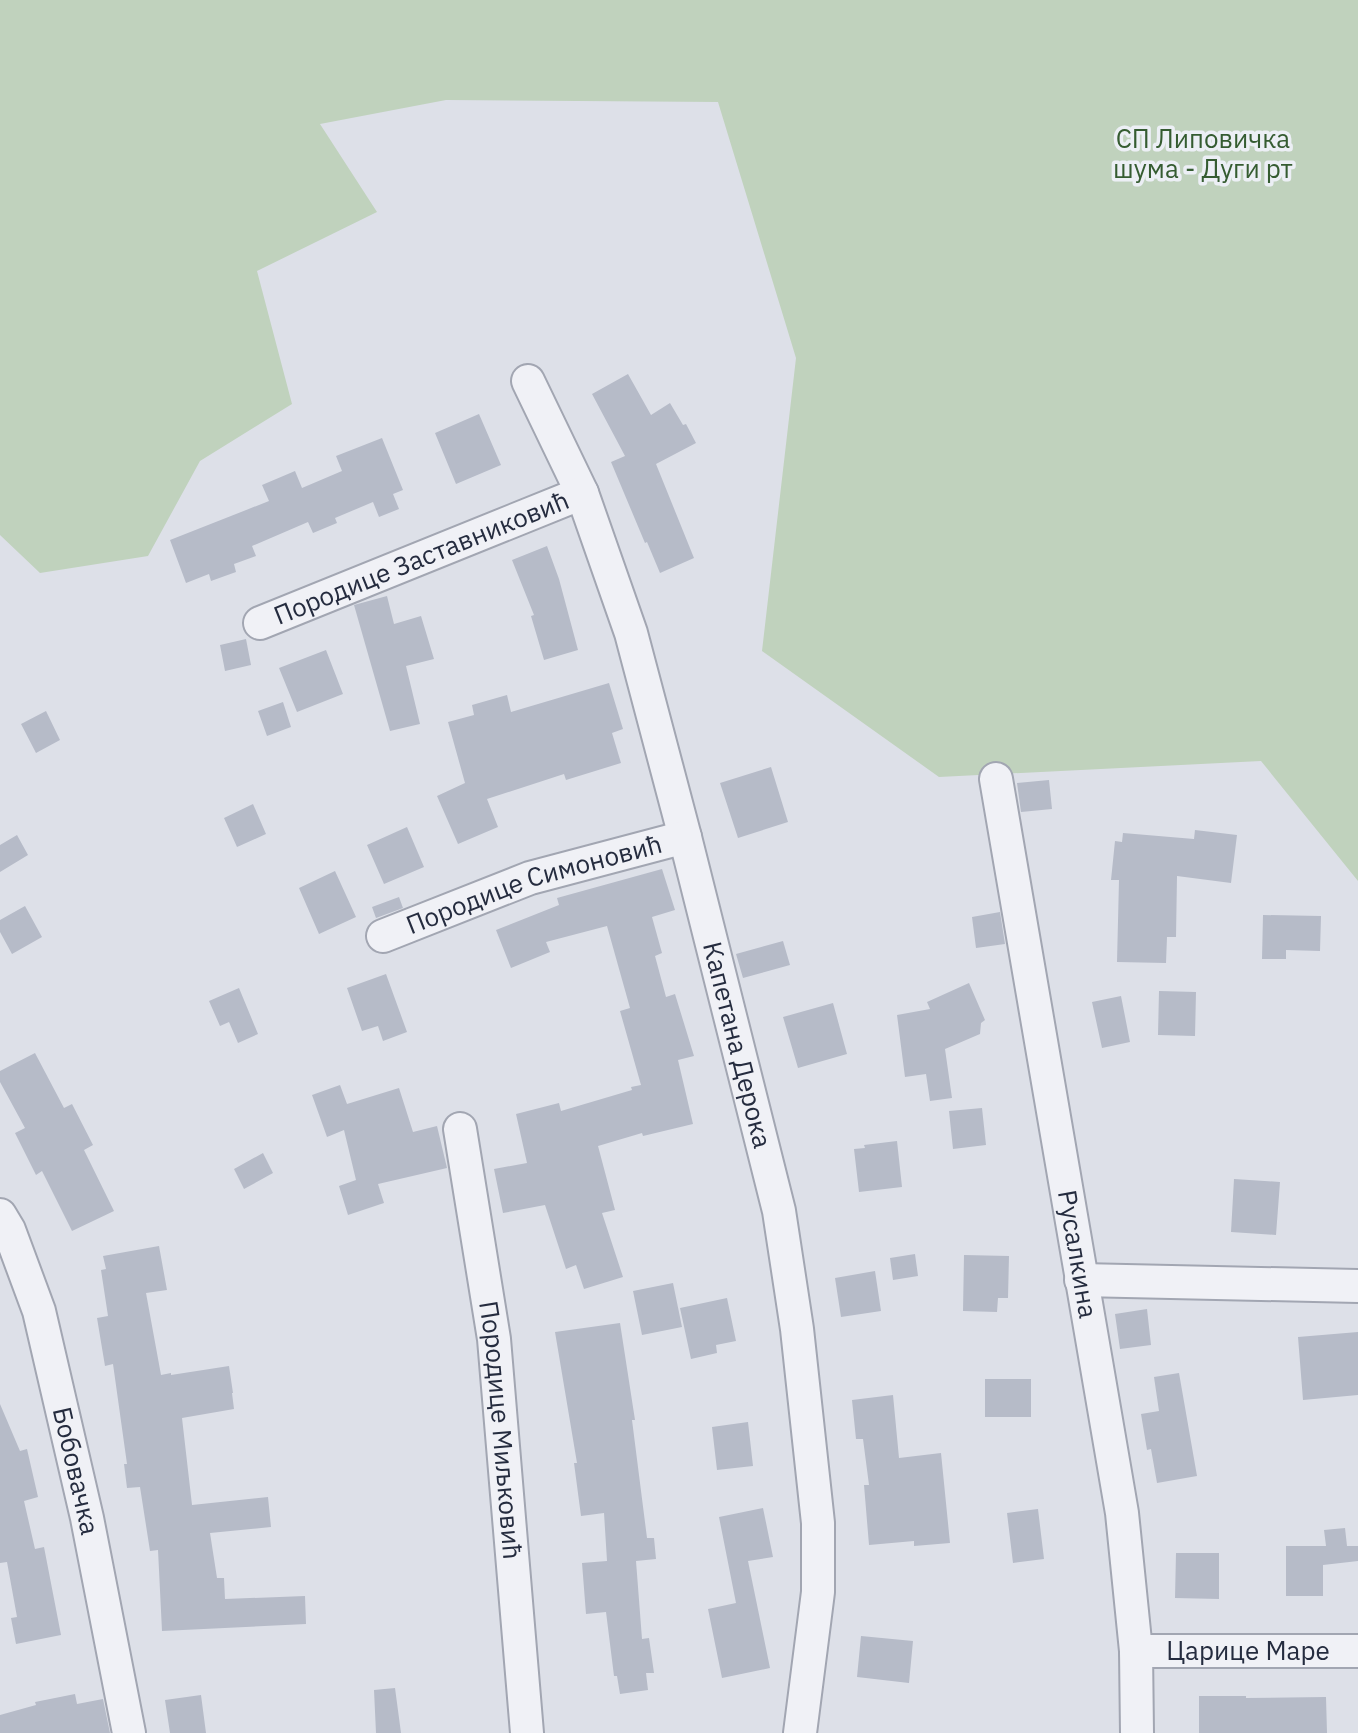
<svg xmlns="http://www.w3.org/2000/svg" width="1358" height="1733" font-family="'IBM Plex Sans',sans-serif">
<rect width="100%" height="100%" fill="#dde0e8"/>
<!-- green -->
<path fill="#c0d2bd" d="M0,0H1358V881L1261,761L939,777L762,651L796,358L718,102L446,100L320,124L377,212L257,271L292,404L200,461L148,556L40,573L0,535Z"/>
<!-- building -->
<path fill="#b6bbc8" d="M628,374L651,415L670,403L683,425L686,424L696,443L656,464L694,558L660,573L647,542L645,543L611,462L625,456L592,394Z
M479,414L501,465L456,484L435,433Z
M382,438L403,490L393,494L399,509L379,517L373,502L335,518L337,523L313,533L308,522L252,546L256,556L234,564L236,572L211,581L209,574L186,583L170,540L269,501L262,485L295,471L302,488L342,471L336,456Z
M547,546L559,579L578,650L544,660L531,616L534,615L512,560Z
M387,596L394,624L421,616L434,659L406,666L420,724L390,731L354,605Z
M246,639L251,665L225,671L220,645Z
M326,650L343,694L297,712L279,668Z
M609,683L623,729L612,733L621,763L566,780L564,774L487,799L498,827L458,844L437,796L465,783L448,722L474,715L472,705L507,695L511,712Z
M283,702L291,727L267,736L258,711Z
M46,711L60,740L36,753L21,724Z
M771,767L788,822L738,838L720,783Z
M1049,780L1052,809L1021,812L1017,783Z
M253,804L266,834L237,847L224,818Z
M407,827L424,867L384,884L367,845Z
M1195,830L1237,835L1231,883L1177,876L1176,937H1167L1166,963L1117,962L1119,880H1111L1115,841L1122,842L1123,833L1194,839Z
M17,835L28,855L0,872V845Z
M662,869L675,910L652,917L662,953L655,956L666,997L675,994L694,1056L678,1060L693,1124L643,1136L642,1133L598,1146L615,1210L602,1213L623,1277L584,1289L576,1265L566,1269L545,1205L503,1213L494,1169L527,1163L516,1114L559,1103L561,1111L632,1090L631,1087L641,1085L620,1011L630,1008L607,926L546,942L550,952L511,968L496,930L559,905L557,898Z
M335,871L356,917L319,934L299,888Z
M399,897L403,908L376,918L372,907Z
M25,906L42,937L12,954L0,932V920Z
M1000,912L1005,944L976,948L972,917Z
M1263,915L1321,916L1320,951L1286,950V959H1262Z
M783,941L790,965L743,978L736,954Z
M386,974L407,1032L383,1041L378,1026L362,1031L347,988Z
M969,983L985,1020L981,1023L980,1034L945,1049L952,1098L930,1101L926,1074L905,1077L897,1015L930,1009L927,1002Z
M239,988L258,1034L238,1043L229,1022L220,1026L209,1001Z
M1159,991L1196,992L1195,1036L1158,1035Z
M1121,996L1130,1042L1102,1048L1092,1002Z
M833,1003L847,1054L798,1068L783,1017Z
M35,1053L64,1108L72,1104L93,1145L84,1150L114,1211L72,1231L42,1171L36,1175L15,1133L25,1128L0,1082V1071Z
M340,1085L347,1104L399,1088L413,1132L437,1126L447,1168L378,1184L384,1203L348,1215L339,1186L356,1180L344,1130L327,1137L312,1095Z
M982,1108L986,1145L953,1149L949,1111Z
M897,1141L902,1187L859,1192L854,1149L865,1148L864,1145Z
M263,1153L273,1173L244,1189L234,1169Z
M1234,1179L1280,1182L1276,1235L1231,1232Z
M159,1246L167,1290L146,1293L161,1375L171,1373V1375L229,1366L233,1393H232L234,1409L182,1418L192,1505L268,1497L271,1527L210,1533L217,1578H224L225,1599L305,1596L306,1624L162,1631L158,1550L150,1551L140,1487L127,1488L124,1464H127L113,1364L105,1366L97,1318L108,1316L101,1270L106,1269L103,1256Z
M915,1254L918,1276L893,1280L890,1258Z
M964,1255L1009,1256L1008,1298H998L997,1312L963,1311Z
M875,1271L881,1311L841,1317L835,1278Z
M673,1283L682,1327L642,1335L633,1291Z
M727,1298L736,1341L716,1345L717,1353L691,1359L680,1308Z
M1147,1309L1151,1345L1120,1349L1115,1314Z
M620,1323L635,1420H632L647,1538H654L656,1559L636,1561L642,1639L649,1638L654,1673H646L648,1690L620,1694L617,1676H614L606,1612L586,1614L582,1563L607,1561L604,1513L581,1516L574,1463H577L555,1332Z
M1358,1332V1395L1303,1400L1298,1337Z
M1179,1373L1197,1476L1157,1483L1151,1449L1147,1450L1141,1414L1159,1411L1154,1377Z
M985,1379H1031V1417H985Z
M893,1395L899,1458L941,1453L950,1543L914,1546V1541L869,1545L864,1485H869L863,1439H856L852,1400Z
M0,1404L20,1451L27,1449L38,1497L24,1501L35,1549L44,1547L61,1635L16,1644L11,1618L17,1617L7,1562L0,1563Z
M748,1422L753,1466L717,1470L712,1427Z
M763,1508L773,1557L748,1561L770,1668L722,1678L708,1609L736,1603L719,1517Z
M1038,1509L1044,1559L1013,1563L1007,1513Z
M1345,1528L1347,1546H1358V1561L1323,1565V1596H1286V1546H1326L1324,1530Z
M1176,1553H1219V1599L1175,1598Z
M861,1636L913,1641L909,1683L857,1677Z
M395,1688L401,1733H376L374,1690Z
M75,1694L77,1704L103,1699L110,1733H0V1715L36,1705L35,1702Z
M201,1695L206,1733H170L165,1700Z
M1199,1696H1246V1698L1326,1697L1327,1733H1199Z"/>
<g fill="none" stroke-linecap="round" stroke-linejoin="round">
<defs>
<g id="street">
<path id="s1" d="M528,381L582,493L631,633L685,837L779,1211L797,1329L818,1523V1592L800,1733"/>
<path id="s2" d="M260,623L582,493"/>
<path id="s3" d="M996,779L1122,1513L1136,1651L1137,1733"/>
<path id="s4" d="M383,936L530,878L685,837"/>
<path id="s5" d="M460,1129L494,1339L527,1733"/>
<path id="s6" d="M0,1215L9,1230L39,1311L87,1518L129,1733"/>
<path d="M1081,1280L1358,1286"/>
<path id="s7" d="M1136,1651H1358"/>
</g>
</defs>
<!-- street casing -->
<use href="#street" stroke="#a2a6b2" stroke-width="36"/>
<!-- street -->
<use href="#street" stroke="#f0f1f6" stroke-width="32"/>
</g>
<g text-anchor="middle" stroke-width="7" stroke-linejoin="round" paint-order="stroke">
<!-- park labels -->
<g font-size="26" fill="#355c31" stroke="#eceff5">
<text x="1203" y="148">СП Липовичка<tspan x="1203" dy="30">шума - Дуги рт</tspan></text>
</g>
<!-- street labels -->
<g font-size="26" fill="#252c3f" stroke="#eceff5">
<text dy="9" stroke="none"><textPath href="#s2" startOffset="174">Породице Заставниковић</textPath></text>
<text dy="9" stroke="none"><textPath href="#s4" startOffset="160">Породице Симоновић</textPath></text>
<text dy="9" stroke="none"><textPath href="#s1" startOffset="698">Капетана Дерока</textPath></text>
<text dy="9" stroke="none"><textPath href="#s3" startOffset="482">Русалкина</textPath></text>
<text dy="9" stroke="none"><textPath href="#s5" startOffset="304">Породице Миљковић</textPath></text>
<text dy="9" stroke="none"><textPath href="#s6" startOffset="268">Бобовачка</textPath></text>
<text dy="9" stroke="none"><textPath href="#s7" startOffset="112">Царице Маре</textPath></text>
</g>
</g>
</svg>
